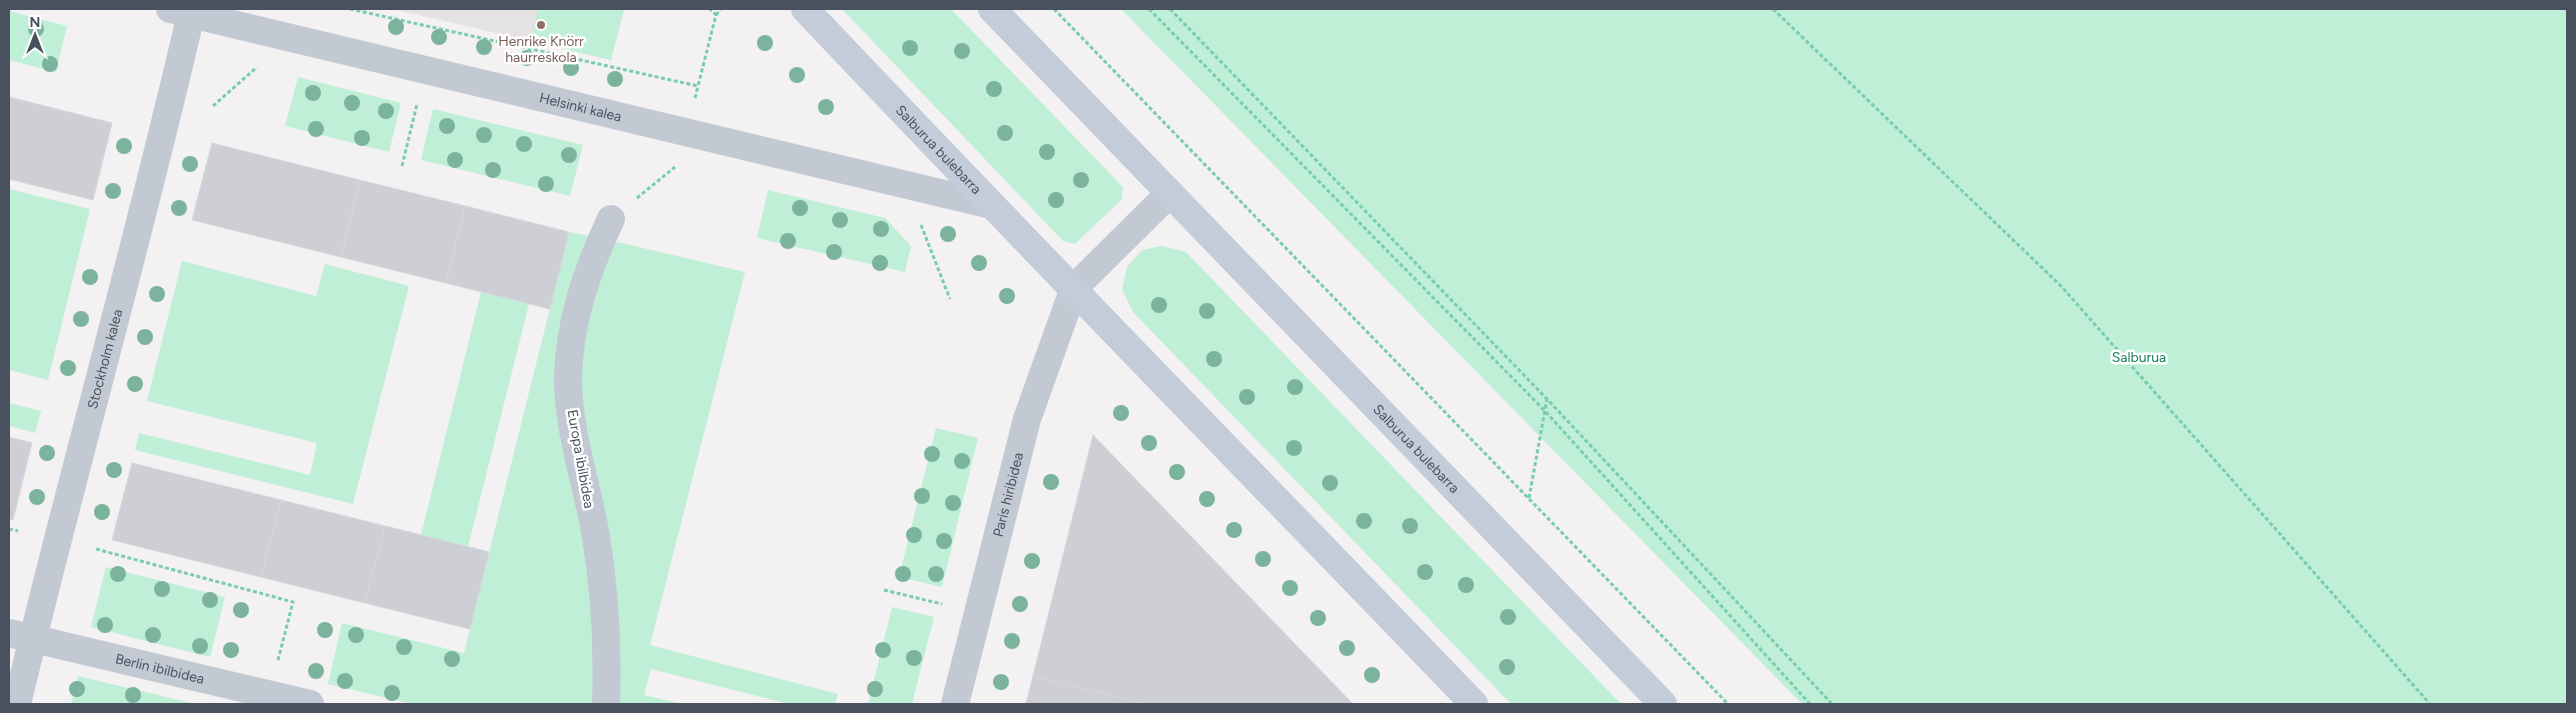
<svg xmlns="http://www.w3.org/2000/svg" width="2576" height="713" font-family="Figtree,sans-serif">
<rect width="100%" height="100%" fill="#f3f1f1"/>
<!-- education -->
<path fill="#e4e2e3" d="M393,9H624L611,60Z"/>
<!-- green -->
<path fill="#c0efd8" d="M538,9H624L611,60L531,41Z
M842,9H951L1123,187L1122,199L1075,244L1063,241Z
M1121,9H2567V704H1802Z
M9,11L67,26L56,72L9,60Z
M298,77L401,103L389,152L285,126Z
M433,109L583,145L570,196L421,160Z
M9,189L90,209L48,380L9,370Z
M768,190L885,218L911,246L905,272L757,238Z
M569,232L595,237L568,315L593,566L598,704H412L328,684L342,623L464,653Z
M609,240L745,272L650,645L838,694L835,704H788L651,669L644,695L682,704H616L577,355Z
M1162,246L1186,252L1621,704H1511L1133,312L1122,289L1127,267L1142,250Z
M182,261L316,296L325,264L409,286L353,504L135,450L139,433L310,475L317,443L147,401Z
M481,292L529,304L468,547L421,535Z
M9,403L41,411L35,433L9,426Z
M936,428L978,438L942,587L899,577Z
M106,567L225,597L210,657L91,627Z
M892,607L934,617L912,704H868Z
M78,676L196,704H71Z"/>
<!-- building -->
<path fill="#cecfd5" stroke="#d5d6dc" d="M9,97L112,123L93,200L9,179Z
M212,143L360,180L341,257L192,220Z
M360,180L465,206L446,283L341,257Z
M465,206L569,232L550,309L446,283Z
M1093,435L1353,704H1148L1033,676Z
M9,437L32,443L13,520L9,519Z
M132,463L281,500L261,577L112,540Z
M281,500L385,526L365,603L261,577Z
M385,526L489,552L470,629L365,603Z
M1033,676L1148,704H1026Z"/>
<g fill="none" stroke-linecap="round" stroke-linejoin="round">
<!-- path -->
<path stroke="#79cdae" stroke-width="3" stroke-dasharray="4 2.5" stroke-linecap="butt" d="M350,9L698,86L716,15L710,9
M1054,9L1728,704
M1149,9L1545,411L1810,704
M1170,9L1547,399L1832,704
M1773,9L2061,286L2430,704
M716,15L721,9
M695,98L698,86
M213,106L257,67
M402,166L417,104
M637,198L675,167
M921,225L950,299
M1529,498L1547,399
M9,529L18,531
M96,549L293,602L278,660
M884,590L942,604"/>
<!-- pedestrian -->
<g stroke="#c2c9d2" stroke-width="28">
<path id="s1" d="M9,633L310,704"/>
<path d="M606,704C608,646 605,589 595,531C586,481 568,430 568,378C569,322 587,270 611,219"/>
</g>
<!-- minor -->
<g stroke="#c2c9d2" stroke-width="28">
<path id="s2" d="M170,9L991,205"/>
<path id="s3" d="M17,704C72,473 138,245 191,14"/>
<path id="s4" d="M955,704L1027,419L1074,288L1170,193"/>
</g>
<!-- secondary -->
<g stroke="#c4cbd9" stroke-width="28">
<path id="s5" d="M805,9C1026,243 1251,472 1474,704"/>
<path id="s6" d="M992,9L1663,704"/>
</g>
</g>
<!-- trees -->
<g fill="#7bb39d">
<circle cx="396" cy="27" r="8"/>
<circle cx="36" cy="29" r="8"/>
<circle cx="439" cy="37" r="8"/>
<circle cx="765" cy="43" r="8"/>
<circle cx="484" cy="47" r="8"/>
<circle cx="910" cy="48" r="8"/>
<circle cx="962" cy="51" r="8"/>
<circle cx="527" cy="58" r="8"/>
<circle cx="50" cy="64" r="8"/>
<circle cx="571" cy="68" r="8"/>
<circle cx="797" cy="75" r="8"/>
<circle cx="615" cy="79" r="8"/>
<circle cx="994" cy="89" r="8"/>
<circle cx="313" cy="93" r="8"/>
<circle cx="352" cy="103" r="8"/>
<circle cx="826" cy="107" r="8"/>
<circle cx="386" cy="111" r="8"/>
<circle cx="447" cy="126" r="8"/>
<circle cx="316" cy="129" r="8"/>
<circle cx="1005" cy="133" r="8"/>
<circle cx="484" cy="135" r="8"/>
<circle cx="362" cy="138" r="8"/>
<circle cx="524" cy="144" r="8"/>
<circle cx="124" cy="146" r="8"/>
<circle cx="1047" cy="152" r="8"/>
<circle cx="569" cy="155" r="8"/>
<circle cx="455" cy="160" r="8"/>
<circle cx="190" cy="164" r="8"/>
<circle cx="493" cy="170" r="8"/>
<circle cx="1081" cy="180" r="8"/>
<circle cx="546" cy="184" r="8"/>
<circle cx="113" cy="191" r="8"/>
<circle cx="1056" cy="200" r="8"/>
<circle cx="179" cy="208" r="8"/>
<circle cx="800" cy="208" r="8"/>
<circle cx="840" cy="220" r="8"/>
<circle cx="881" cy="229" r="8"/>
<circle cx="948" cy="234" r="8"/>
<circle cx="788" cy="241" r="8"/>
<circle cx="834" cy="252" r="8"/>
<circle cx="880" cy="263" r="8"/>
<circle cx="979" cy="263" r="8"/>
<circle cx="90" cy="277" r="8"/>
<circle cx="157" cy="294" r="8"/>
<circle cx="1007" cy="296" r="8"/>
<circle cx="1159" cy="305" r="8"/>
<circle cx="1207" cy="311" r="8"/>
<circle cx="81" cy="319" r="8"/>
<circle cx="145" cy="337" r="8"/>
<circle cx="1214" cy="359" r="8"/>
<circle cx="68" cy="368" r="8"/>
<circle cx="135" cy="384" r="8"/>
<circle cx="1295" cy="387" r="8"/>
<circle cx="1247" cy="397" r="8"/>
<circle cx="1121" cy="413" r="8"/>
<circle cx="1149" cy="443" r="8"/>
<circle cx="1294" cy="448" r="8"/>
<circle cx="47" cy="453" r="8"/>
<circle cx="932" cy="454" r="8"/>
<circle cx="962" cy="461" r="8"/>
<circle cx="114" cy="470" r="8"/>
<circle cx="1177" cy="472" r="8"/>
<circle cx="1051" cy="482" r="8"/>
<circle cx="1330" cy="483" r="8"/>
<circle cx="922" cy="496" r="8"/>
<circle cx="37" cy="497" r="8"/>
<circle cx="1207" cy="499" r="8"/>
<circle cx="953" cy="503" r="8"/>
<circle cx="102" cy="512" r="8"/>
<circle cx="1364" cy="521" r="8"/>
<circle cx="1410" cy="526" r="8"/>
<circle cx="1234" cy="530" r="8"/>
<circle cx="914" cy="535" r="8"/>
<circle cx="944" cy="541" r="8"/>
<circle cx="1263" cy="559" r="8"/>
<circle cx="1032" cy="561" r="8"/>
<circle cx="1425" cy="572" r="8"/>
<circle cx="118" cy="574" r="8"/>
<circle cx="903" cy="574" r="8"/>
<circle cx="936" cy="574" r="8"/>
<circle cx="1466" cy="585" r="8"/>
<circle cx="1290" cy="588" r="8"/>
<circle cx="162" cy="589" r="8"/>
<circle cx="210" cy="600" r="8"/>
<circle cx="1020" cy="604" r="8"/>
<circle cx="241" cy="610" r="8"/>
<circle cx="1508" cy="617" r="8"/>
<circle cx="1318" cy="618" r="8"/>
<circle cx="105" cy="625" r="8"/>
<circle cx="325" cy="630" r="8"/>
<circle cx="153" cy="635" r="8"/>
<circle cx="356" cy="635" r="8"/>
<circle cx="1012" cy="641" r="8"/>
<circle cx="200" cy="646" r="8"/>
<circle cx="404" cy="647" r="8"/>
<circle cx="1347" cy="648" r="8"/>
<circle cx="231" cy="650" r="8"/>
<circle cx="883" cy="650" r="8"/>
<circle cx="914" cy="658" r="8"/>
<circle cx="452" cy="659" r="8"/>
<circle cx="1507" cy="667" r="8"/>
<circle cx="316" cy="671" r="8"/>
<circle cx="1372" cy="675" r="8"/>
<circle cx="345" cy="681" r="8"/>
<circle cx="1001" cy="682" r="8"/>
<circle cx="77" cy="689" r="8"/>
<circle cx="875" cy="689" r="8"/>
<circle cx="392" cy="693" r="8"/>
<circle cx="133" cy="695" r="8"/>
</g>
<!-- markers -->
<circle fill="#8d6e63" stroke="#fff" stroke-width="2" cx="541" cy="25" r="5"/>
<g text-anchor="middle" stroke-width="5" stroke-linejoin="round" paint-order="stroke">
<!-- education labels -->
<g font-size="14" fill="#785e54" stroke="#fff">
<text x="541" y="46">Henrike Knörr<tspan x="541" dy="16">haurreskola</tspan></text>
</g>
<!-- street labels -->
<g font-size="14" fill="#49515e" stroke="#fff">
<text dy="5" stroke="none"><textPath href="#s2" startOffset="422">Helsinki kalea</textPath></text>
<text dy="5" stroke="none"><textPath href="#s5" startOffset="194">Salburua bulebarra</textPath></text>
<text dy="5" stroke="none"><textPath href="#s3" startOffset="356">Stockholm kalea</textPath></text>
<text dy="5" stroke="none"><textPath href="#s6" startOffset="611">Salburua bulebarra</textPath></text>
<text transform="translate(581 459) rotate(80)" y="5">Europa ibilbidea</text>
<text dy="5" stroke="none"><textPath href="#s4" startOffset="216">Paris hiribidea</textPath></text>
<text dy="5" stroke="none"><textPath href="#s1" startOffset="155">Berlin ibilbidea</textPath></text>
</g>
<!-- park labels -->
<g font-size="14" fill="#198059" stroke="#fff">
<text x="2139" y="362">Salburua</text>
</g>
</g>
<!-- border -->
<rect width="2576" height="713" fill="none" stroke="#49515e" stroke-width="20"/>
<!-- north arrow -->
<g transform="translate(35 35)" stroke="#ffffff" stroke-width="4" paint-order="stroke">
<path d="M0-4L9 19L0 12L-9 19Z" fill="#49515e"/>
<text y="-8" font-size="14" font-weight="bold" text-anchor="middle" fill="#49515e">N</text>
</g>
</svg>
